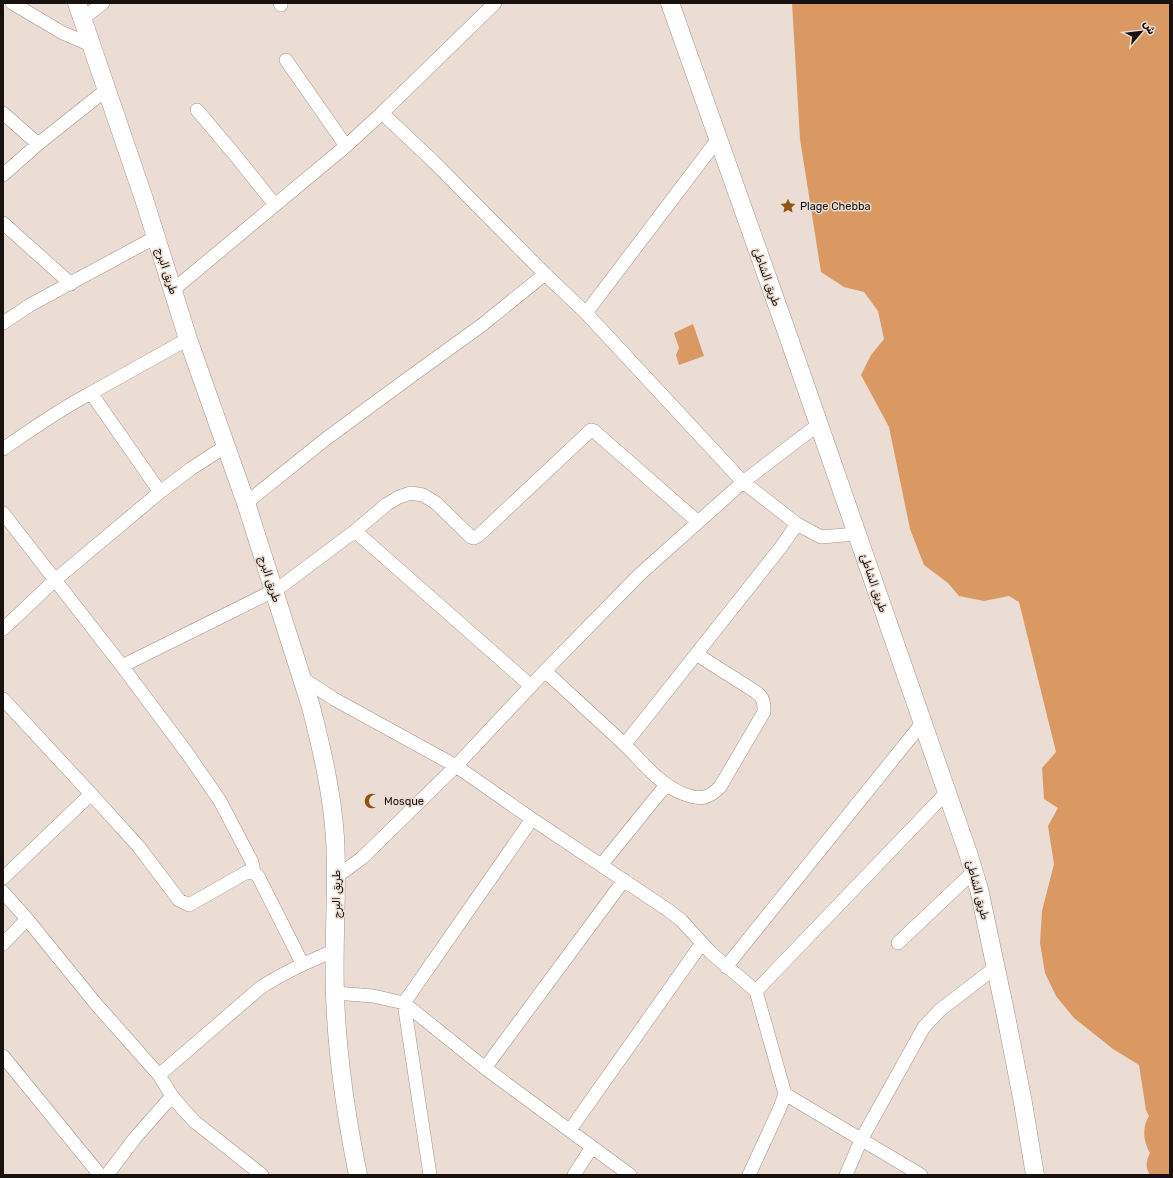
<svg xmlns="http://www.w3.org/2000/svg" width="1173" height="1178" font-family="Rubik,Cairo,sans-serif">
<rect width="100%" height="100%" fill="#ebddd3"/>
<!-- water -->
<path fill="#da9962" d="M792,3H1170V1175H1150C1145,1167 1146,1161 1150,1153C1143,1142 1142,1127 1149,1116L1146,1110L1139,1065L1113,1049L1074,1018L1056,996L1045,973L1040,943L1042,911L1054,864L1048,826L1058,808L1044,799L1042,768L1056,752L1019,602L1009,596L984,601L959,596L948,583L924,565L910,529L889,427L861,375L871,355L884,339L878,311L864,292L844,287L821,272L800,139Z
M693,324L704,356L679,365L676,355L679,348L674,333Z"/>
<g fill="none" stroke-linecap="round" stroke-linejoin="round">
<defs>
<path id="street" d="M12,3L63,33L91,45
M280,3L281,5
M82,19L103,3
M286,60L346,146
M197,110L235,155L275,205
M3,113L38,144
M382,113L434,162L545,274L586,313L743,482L797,524L821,537L856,534
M3,175L38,144L106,90
M3,223L71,284
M173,290L346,146L382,113L495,3
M586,313L718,139
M3,323L30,305L156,237
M91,393L188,339
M3,449C32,429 60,409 91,393L160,492
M246,503L327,438L410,377L482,325L545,274
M3,513L122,666L187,753L220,801L252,862L254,873
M355,531L531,686
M3,629L55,580L160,492L192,468L226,446
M122,666L279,588L355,531L387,504L399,497L411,493L423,495L436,503L471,537L474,538L478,536L591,430L594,431L698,522
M545,671C571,695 597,719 623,743C642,761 659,785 684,794C700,800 708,799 720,787L764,712C764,703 764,698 756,692L696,654
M302,678L334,699L456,766L532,819L668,910L681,920L711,953L756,991L785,1094L779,1110L749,1175
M3,699L91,794L139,847L179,900L189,905L247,872L254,873L258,876L302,963
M625,744L781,547L797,524
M602,864L666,785
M336,877L362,858L456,766L545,671L639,575L743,482L819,424
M3,878L91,794
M3,892L27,919L96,1004L159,1075L172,1096L182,1108L195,1122L262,1175
M898,943L973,872
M3,944L27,919
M726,967L923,722
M756,991L947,792
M335,993L373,996L404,1003L485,1068L630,1175
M3,1056L100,1175
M485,1068L624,880
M159,1075L260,988C284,972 309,961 336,950
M785,1094L921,1175
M570,1130L702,943
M107,1175L135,1138L172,1096
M430,1175L404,1003L532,819
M574,1175L592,1147
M846,1175L861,1140L924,1027L940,1010L996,967"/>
<path id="secondary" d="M77,3L144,199L188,339L246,503L311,707C322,750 332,793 335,837C338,890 333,942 335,995C337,1055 346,1116 358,1175
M670,3L786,330L968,853L979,889L1006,1016L1023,1103L1035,1175"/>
</defs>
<!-- street casing -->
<use href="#street" stroke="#a0948b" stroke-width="14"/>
<!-- secondary casing -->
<use href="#secondary" stroke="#a0948b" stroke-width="19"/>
<!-- street -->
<use href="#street" stroke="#fff" stroke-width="13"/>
<!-- secondary -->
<use href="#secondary" stroke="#fff" stroke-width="18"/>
</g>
<!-- icons -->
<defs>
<symbol id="sight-bare" viewBox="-9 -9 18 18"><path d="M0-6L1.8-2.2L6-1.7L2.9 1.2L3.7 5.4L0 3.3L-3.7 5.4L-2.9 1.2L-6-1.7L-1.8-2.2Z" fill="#8f5314" stroke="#ebddd3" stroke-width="2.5" paint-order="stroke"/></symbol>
<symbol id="mosque-bare" viewBox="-9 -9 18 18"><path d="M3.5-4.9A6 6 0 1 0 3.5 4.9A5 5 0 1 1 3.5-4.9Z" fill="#8f5314" stroke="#ebddd3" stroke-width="2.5" paint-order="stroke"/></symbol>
</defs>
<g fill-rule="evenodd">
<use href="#sight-bare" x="777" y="195" width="22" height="22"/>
<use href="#mosque-bare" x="361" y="790" width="22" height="22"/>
</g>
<g text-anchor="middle" stroke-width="3" stroke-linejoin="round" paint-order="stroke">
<!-- poi labels -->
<g font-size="11" fill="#17120f" stroke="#ebddd3" text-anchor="start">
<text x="800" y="210">Plage Chebba</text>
<text x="384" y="805">Mosque</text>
</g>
<!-- street labels -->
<g font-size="11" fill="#17120f" stroke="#ebddd3">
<text transform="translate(167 271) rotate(72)" y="4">طريق البرج</text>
<text transform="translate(767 277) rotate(70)" y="4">طريق الشاطئ</text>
<text transform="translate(270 579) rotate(72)" y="4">طريق البرج</text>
<text transform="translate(874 583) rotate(71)" y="4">طريق الشاطئ</text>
<text transform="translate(978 890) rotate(75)" y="4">طريق الشاطئ</text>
<text transform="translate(336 894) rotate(-90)" y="4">طريق البرج</text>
</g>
</g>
<!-- border -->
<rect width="1173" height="1178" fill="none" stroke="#17120f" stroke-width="8"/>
<!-- north arrow -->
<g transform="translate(1141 32) rotate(62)" stroke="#ebddd3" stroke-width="3" paint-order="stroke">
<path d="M0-3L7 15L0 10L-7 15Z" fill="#17120f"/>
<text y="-6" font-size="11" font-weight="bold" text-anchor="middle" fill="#17120f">ش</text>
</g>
</svg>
